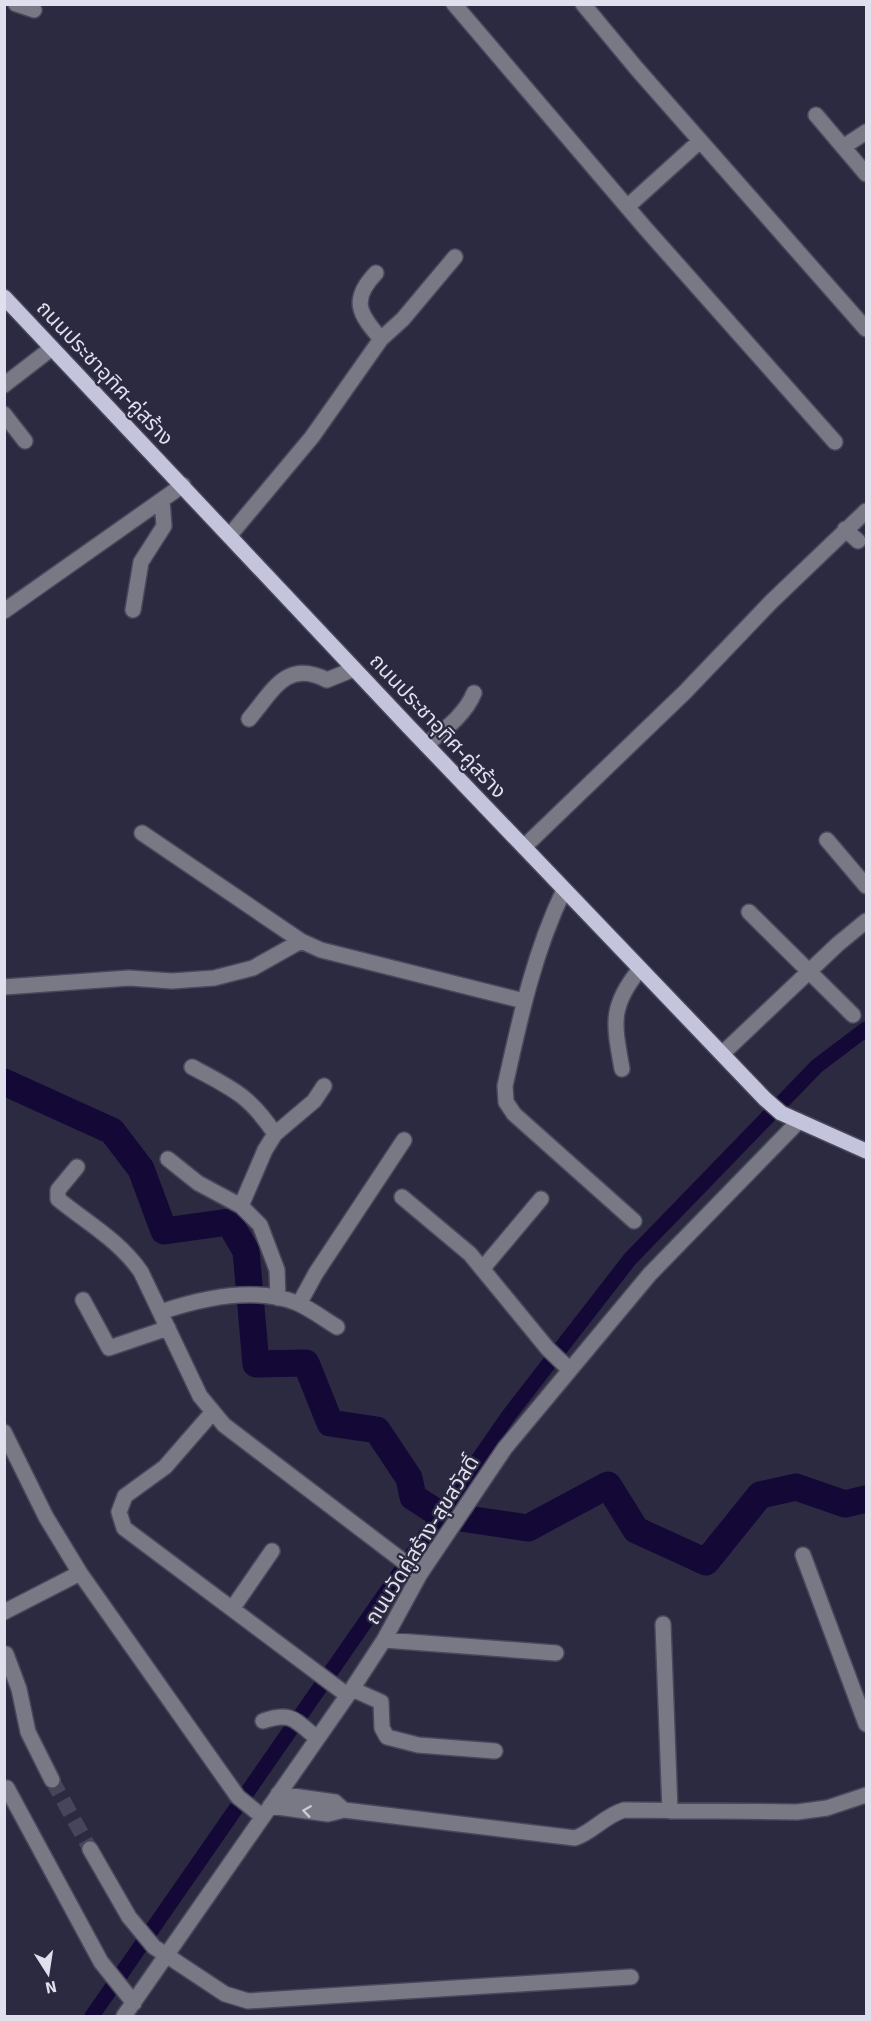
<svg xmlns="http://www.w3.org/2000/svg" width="871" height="2021" font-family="Signika,'Noto Sans Thai',sans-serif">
<rect width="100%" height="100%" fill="#2c2a40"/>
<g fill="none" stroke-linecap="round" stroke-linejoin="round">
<!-- canal -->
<path stroke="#140837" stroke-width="15" d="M92,2016L509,1415L630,1259L817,1066L866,1029"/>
<!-- river -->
<path stroke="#140837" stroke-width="27" d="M4,1082L112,1131L141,1169L164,1231L229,1222L246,1251L256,1364L306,1363L330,1423L377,1430L409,1478L413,1497L441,1515L528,1528L608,1485L636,1530L706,1562L760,1495L796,1487L845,1504L866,1499"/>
<!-- minor-tunnel -->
<path stroke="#47455a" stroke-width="15" stroke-dasharray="15 8" stroke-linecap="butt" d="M52,1780L90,1849"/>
<defs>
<path id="minor" d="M16,4L34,10
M454,4L646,229L835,442
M583,4L637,69L866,329
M816,115L866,174
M843,147L866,132
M627,207L700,141
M376,273C350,300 359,314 381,339
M4,385L52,348
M4,414L25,441
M845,529L858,541
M230,535L312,437L381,339L403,319L455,257
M133,610L141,562L164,526L162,500
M4,611L183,485
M249,719C273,691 286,659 327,680L354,669
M426,745C444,730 465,715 474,693
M142,833L301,941L321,950L524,1001
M827,840L866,886
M524,847L685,692L771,602L866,511
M564,890C534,952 520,1018 505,1086L506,1102L514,1114L634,1221
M749,912L853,1015
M4,987L129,978L172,981L214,978L253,968L301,941
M723,1053L838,944L866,921
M192,1067C232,1088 250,1096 275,1134L265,1150L241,1206
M622,1069C614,1024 609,1007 640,969
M275,1134L314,1101L324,1086
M168,1159L198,1183L241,1206L260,1225L277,1270L278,1298
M77,1167L58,1190V1199C87,1223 119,1240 141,1272L200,1396L224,1425L420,1574
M402,1197L470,1254L548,1349L570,1370
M483,1268L541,1199
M83,1300L109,1348L168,1328
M299,1304L316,1273L404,1140
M161,1312C202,1298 254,1286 297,1303C311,1309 324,1319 337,1327
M212,1413L165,1467L125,1496L119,1512L124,1528L347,1695
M4,1432L46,1517L80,1573L238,1797L263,1817
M803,1555L866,1724
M232,1609L272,1551
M4,1612L80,1573
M663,1624L670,1811
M384,1640L556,1653
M6,1654L19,1689L28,1732L52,1780
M352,1689L381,1702L382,1728L387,1737L418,1745L495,1751
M263,1721C293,1711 295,1721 317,1738
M7,1788L101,1962L134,2003
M278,1794L335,1802L344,1810
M270,1806L328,1814L344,1810L575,1838C593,1832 604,1816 624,1810L797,1812L827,1808L866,1795
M90,1849L129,1917L154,1947L225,1994L248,2001L631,1977
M124,2016L352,1689L384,1640L420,1574L505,1448L650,1274L799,1121"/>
<path id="major" d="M4,297L409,727L765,1099L781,1113L866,1151"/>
</defs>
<!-- minor casing -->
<use href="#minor" stroke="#49475c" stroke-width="18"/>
<!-- major casing -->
<use href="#major" stroke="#49475c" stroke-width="18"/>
<!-- minor -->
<use href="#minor" stroke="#797985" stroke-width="15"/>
<!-- major -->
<use href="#major" stroke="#c5c4dd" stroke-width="15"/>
</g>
<!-- one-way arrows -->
<defs><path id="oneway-chevron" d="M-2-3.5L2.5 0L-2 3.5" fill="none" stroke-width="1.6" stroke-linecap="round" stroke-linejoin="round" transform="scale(1.5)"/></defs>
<use stroke="#cbcbd8" href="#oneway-chevron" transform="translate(307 1811) rotate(-172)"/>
<g text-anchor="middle" stroke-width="4.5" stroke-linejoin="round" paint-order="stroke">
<!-- street labels -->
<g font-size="21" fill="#dfdfed" stroke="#2c2a40">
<text transform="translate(105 373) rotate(47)" y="7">ถนนประชาอุทิศ-คู่สร้าง</text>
<text transform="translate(438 726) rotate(47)" y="7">ถนนประชาอุทิศ-คู่สร้าง</text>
<text transform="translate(422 1540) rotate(-58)" y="7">ถนนวัดคู่สร้าง-สุขสวัสดิ์</text>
</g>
</g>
<!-- border -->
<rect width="871" height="2021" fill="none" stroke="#dfdfed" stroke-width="12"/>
<!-- north arrow -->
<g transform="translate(48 1973) rotate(168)" stroke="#2c2a40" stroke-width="4.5" paint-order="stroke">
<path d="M0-4.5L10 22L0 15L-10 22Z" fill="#dfdfed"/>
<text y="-9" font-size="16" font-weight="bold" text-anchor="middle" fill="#dfdfed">N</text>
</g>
</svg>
